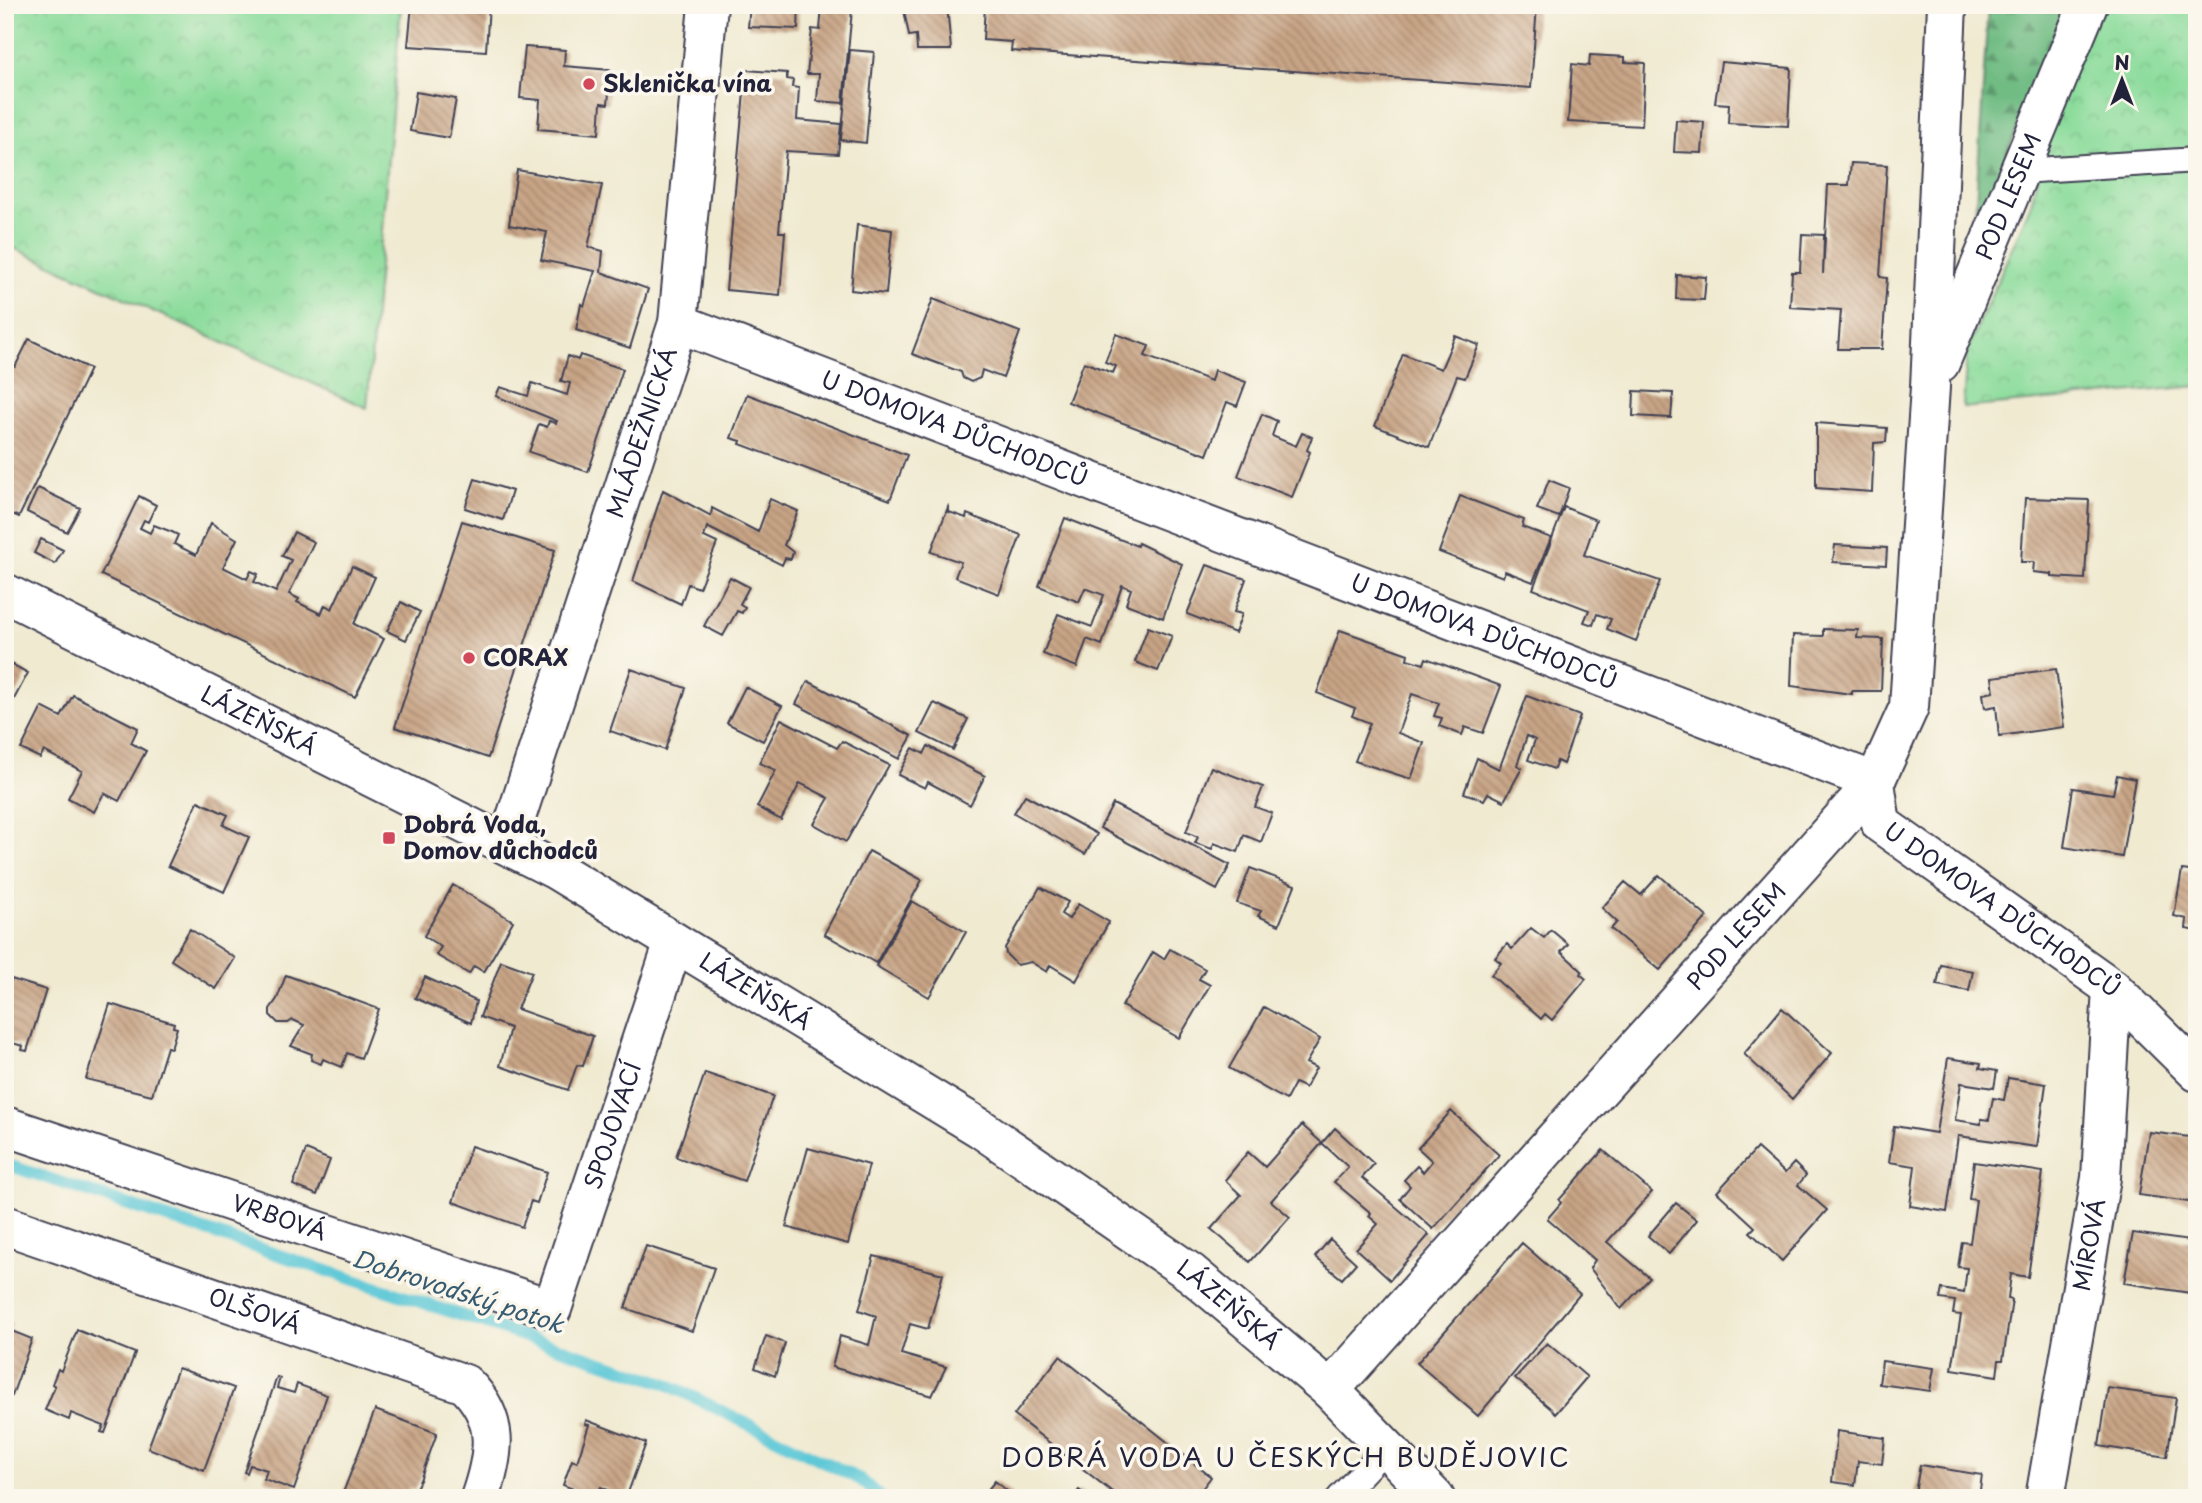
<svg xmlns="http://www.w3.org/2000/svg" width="2202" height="1503" font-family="'Playpen Sans',sans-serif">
<defs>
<pattern id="forest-firs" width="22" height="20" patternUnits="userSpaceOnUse" patternTransform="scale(1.75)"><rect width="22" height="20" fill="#70bc83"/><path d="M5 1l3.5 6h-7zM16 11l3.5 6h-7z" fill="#5c986c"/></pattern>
<pattern id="park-crowns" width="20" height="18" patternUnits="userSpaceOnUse" patternTransform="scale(1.75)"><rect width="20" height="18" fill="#8bdc9b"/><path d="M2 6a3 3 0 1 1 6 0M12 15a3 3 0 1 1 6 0" fill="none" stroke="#78bc86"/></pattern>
<pattern id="building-back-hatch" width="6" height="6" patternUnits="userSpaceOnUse" patternTransform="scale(1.75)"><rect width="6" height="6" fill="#c8a485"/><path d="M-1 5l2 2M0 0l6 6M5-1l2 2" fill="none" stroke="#a2856e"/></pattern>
</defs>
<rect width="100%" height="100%" fill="#fbf7ec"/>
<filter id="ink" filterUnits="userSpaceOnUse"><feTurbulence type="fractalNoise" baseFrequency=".0143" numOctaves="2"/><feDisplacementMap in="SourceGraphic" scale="14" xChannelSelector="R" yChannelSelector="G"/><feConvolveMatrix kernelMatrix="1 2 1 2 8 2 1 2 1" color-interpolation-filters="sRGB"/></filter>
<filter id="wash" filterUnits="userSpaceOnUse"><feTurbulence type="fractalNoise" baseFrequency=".00686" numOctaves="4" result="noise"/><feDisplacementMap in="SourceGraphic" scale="28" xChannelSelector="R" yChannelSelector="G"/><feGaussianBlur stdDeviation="1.57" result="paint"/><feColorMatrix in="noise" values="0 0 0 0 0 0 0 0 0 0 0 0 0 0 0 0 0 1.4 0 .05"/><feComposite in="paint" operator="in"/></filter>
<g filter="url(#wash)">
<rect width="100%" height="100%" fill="#f0ead1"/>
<!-- forest -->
<path fill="url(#forest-firs)" stroke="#496f5f" stroke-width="2" d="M1988,5H2067L1974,236Z"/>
<!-- park -->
<path fill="url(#park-crowns)" stroke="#567f6b" stroke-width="2" d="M10,5H401L367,408L5,244V58Z
M2102,5H2197V386L1963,408L1967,351L2031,204L2049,123Z"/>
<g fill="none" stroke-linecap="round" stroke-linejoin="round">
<!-- stream -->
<path stroke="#5dc8d7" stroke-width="12" d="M5,1164L665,1383L861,1480L881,1498"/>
</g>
<g id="blocks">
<!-- building -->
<path fill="url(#building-back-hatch)" d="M412,5H489L486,51L408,46Z
M566,5H609L608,11Z
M750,5H799L798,29L748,27Z
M912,5H947L951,50H917L916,35L909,36L904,10L912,9Z
M985,5H1537L1531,88L1011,51L1012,42L983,40Z
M822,6L852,10L843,103L817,101L819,74H807L812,29L820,30Z
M525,47L565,50L564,66L611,70L608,104L601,103L599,134L538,129L540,100L520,98Z
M850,50L874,52L866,143L841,140Z
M1590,55L1625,57V62L1645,63L1642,126L1568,122L1572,64L1589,66Z
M1721,62L1791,68L1788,126L1728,123L1729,104L1715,103Z
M746,70L787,73V79L793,80L792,87L799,88L797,120L841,124L838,154L786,151L779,232H785L780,295L726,290Z
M416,92L456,99L449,138L410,131Z
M1676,120L1704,122L1702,153L1674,152Z
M1851,163L1887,165L1880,277L1887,278L1882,349H1838L1841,310L1790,307L1792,272H1800L1802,234L1824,235L1823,274L1828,185H1849Z
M517,170L602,185L588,247L603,251L601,272L648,289L630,348L576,330L581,304L584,306L595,271L541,260L547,232L509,225Z
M857,225L892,230L886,294L851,290Z
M1677,275L1706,277L1704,300L1676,299Z
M933,299L1020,332L1003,378L982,370L980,378L971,382L963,378L961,372L912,354Z
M1116,334L1149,346L1145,356L1211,381L1214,370L1246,382L1237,406L1227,402L1207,455L1068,402L1084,362L1113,373L1116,366L1105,362Z
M1455,336L1479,345L1465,378L1457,376L1429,447L1375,426L1403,354L1441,369Z
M29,339L90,369L19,517L5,511V362L15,367Z
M580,355L623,369L588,472L529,452L539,424L547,427L549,421L556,423L557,421L496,396L500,387L528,396L532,383L567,395L570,383L561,381L568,356L578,360Z
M1634,391L1673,393L1671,418L1633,416Z
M747,394L907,455L890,500L740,444L741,441L731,438Z
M1262,414L1277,421L1272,436L1296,446L1302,433L1312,437L1307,450L1310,452L1292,497L1238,476Z
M1816,423L1887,428L1886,442L1874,443L1872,492L1816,488Z
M475,479L512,491L503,520L465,508Z
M1549,480L1569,488L1559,517L1537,509Z
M38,488L80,508L67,532L27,512Z
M663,490L711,516L712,508L758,532L770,499L798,511L784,545L793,552L791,559L785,558L782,565L707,527L704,537L717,543L699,588L688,584L681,604L633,581Z
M139,496L156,505L148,522L144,520L140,528L150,533L154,525L172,532L178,535L174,544L196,555L211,523L237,539L223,567L247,579L251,571L258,574L254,582L276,592L291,560L282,556L294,532L314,542L289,594L299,599L297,602L321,614L325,605L332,609L352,566L375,577L354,624L384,639L355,697L101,575Z
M1460,496L1524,520L1522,527L1551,538L1533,582L1505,571L1503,577L1439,552Z
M2025,498L2089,500L2085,579L2052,577V574L2033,572L2034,562H2021Z
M948,507L949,512L966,518L967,514L1021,535L999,594L955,577L961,562L931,552Z
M1564,507L1596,520L1584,555L1660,581L1636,641L1607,629L1611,619L1597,614L1593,625L1584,622L1589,610L1533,589Z
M1065,518L1137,546L1138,543L1182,564L1163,618L1126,604L1131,589L1122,585L1102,645L1087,639L1077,667L1043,654L1058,614L1092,627L1104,595L1085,588L1079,602L1039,586Z
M462,521L555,550L488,758L395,727Z
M41,539L63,550L55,564L34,553Z
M1835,545L1887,548L1886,565L1833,562Z
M1207,565L1246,579L1234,612L1242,614L1235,633L1187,614Z
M730,577L749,587L740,604L745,607L742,613L737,611L723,636L704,626Z
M401,602L420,612L406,640L387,631Z
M1148,627L1172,636L1158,671L1135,662Z
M1823,629L1858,630L1857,638L1883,639L1881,691H1852V694L1791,686L1793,635L1823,636Z
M1340,630L1408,654L1407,659L1424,664L1426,658L1501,686L1483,733L1465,727L1462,735L1439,726L1442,718L1434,716L1439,703L1412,694L1398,733L1424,743L1411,779L1355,761L1370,723L1352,716L1355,708L1317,693Z
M6,661L28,673L13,701L5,698Z
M631,669L686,688L665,750L610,731Z
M2056,669L2064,727L1999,736L1996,706L1985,708L1983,694L1994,692L1992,677Z
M808,681L912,736L899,759L796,704Z
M745,687L782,706L763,741L727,723Z
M73,695L138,728L131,743L146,751L119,801L104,793L94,812L68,798L82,771L44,751L40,758L21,749L42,707L61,717Z
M1527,696L1580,716L1563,764L1557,761L1554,769L1528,760L1535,740L1527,736L1517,765L1522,768L1504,801L1488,793L1484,800L1464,793L1477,758L1499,769Z
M934,703L968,719L953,750L919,733Z
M781,719L837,748L842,741L889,765L846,842L814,824L829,798L800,783L781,820L757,807L776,770L759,763Z
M928,746L985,776L970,805L928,782L925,788L898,775L913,748L924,754Z
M1211,767L1263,787L1255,807L1272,813L1261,842L1244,835L1238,852L1214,843L1212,849L1195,843L1198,837L1186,832Z
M2117,775L2135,779L2122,857L2064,847L2073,788L2113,794Z
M1025,795L1097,834L1085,854L1014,813Z
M198,801L228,815L223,825L249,837L224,892L168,866Z
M1113,804L1230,865L1217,890L1100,828Z
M869,851L922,880L876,963L824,934Z
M1250,868L1295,885L1279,925L1258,916L1261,911L1237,903Z
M2182,870L2197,872V931L2186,929L2187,919L2174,916Z
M1659,875L1707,917L1660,970L1611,929L1617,922L1602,908L1625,882L1641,895Z
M453,885L513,921L484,972L474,966L469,974L436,955L441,947L424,936Z
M1040,887L1068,902L1061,914L1069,919L1078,904L1109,922L1076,981L1050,965L1047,972L1031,962L1017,965L1006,954L1005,948Z
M912,901L966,932L929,997L876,966Z
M1531,928L1544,938L1551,930L1568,944L1561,952L1582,971L1580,974L1586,979L1552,1020L1545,1014L1541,1019L1491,975L1501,963L1495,958L1507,944L1512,949Z
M190,929L235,958L216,989L171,960Z
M1170,949L1205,969L1199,979L1210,985L1179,1038L1122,1006L1153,952L1164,959Z
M501,961L532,972L517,1009L593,1036L583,1066L577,1065L568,1090L500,1066L510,1028L480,1017Z
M1941,965L1973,971L1969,991L1937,985Z
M286,975L379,1009L361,1058L347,1053L342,1067L323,1059L321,1064L311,1060L312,1054L291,1046L304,1025L293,1020L288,1023H278L270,1015V1009L277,999Z
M5,977L46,990L27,1051L22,1050L23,1046L9,1042L5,1044Z
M425,977L476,1001L471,1023L415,998Z
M110,1004L174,1023L173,1027L177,1028L171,1048L167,1047L152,1095L86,1079Z
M1264,1007L1320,1039L1306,1063L1316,1068L1305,1088L1295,1083L1286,1100L1229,1068Z
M1782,1008L1832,1053L1792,1099L1744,1054Z
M1948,1058L1981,1063L1980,1068L1997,1071L1994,1088L1961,1083L1955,1120L1981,1124V1119L1989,1120L1993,1098L2004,1100L2008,1078L2046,1084L2037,1147L1958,1136L1947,1212L1910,1206L1915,1166L1889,1162L1894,1126L1936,1133Z
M705,1073L773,1096L744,1181L676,1157Z
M1451,1111L1499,1155L1433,1229L1400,1199L1410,1186L1404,1180L1417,1166L1423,1172L1432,1161L1418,1148Z
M1302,1125L1322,1143L1335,1128L1374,1164L1362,1178L1429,1235L1390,1280L1356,1249L1378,1224L1369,1216L1371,1213L1334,1182L1348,1167L1322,1143L1271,1201L1290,1217L1250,1262L1211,1229L1241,1195L1225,1180L1248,1152L1265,1167Z
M2149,1132L2197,1138L2196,1203L2139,1195Z
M471,1146L547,1172L537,1203L531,1201L522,1227L453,1202Z
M808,1148L869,1165L848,1244L786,1227Z
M1757,1148L1785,1173L1794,1163L1806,1175L1798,1185L1827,1210L1782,1261L1750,1232L1755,1227L1717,1192Z
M306,1150L330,1160L317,1195L293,1185Z
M1603,1150L1652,1192L1607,1242L1650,1278L1621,1309L1590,1268L1595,1260L1547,1219L1561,1203L1559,1200Z
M1974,1162L2043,1172L2028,1277L2011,1274L2008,1299L2012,1300L2003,1360H1999L1997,1376L1952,1369L1961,1315L1953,1314L1955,1301L1940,1299L1942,1289L1964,1293L1967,1268L1958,1267L1962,1242L1970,1243L1976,1200L1969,1199Z
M1676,1203L1697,1220L1669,1254L1648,1236Z
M2133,1233L2197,1242V1294L2124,1283Z
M1330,1239L1356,1263L1342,1279L1315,1257Z
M1522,1243L1580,1294L1478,1416L1417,1363Z
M646,1246L714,1268L692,1331L625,1308Z
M874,1256L943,1274L928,1329L910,1324L901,1354L946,1367L932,1396L832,1367L840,1336L869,1345L876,1316L859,1310Z
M8,1323L12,1324L9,1330L32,1339L12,1396L5,1393V1328Z
M77,1330L135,1353L105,1433L101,1432L104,1426L71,1413L69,1420L45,1410L55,1386L52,1384L58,1369L61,1371Z
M766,1336L785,1343L775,1376L755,1368Z
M1547,1343L1587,1377L1556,1413L1515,1378Z
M1060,1356L1211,1477L1195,1498H1120L1014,1415Z
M1882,1361L1934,1368L1930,1391L1879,1384Z
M178,1368L234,1388L204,1470L148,1448Z
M277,1377L280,1378L277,1388L294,1393L297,1384L327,1395L294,1490L264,1479L267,1470L250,1465L247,1473L244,1472Z
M2108,1388L2176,1398L2167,1457L2099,1446Z
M375,1410L437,1433L420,1480L415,1490L409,1488L406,1498H341Z
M586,1420L646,1443L626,1498L601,1487L596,1498L563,1485L572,1460L577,1462L589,1425L585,1424Z
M1837,1431L1885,1438L1882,1464L1858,1461L1855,1485L1832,1482Z
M1920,1465L1982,1475L1979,1498H1914Z
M995,1481L1016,1498H981Z
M1079,1490L1089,1498H1073Z"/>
</g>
</g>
<g filter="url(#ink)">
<use href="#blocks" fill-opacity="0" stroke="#414052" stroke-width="2"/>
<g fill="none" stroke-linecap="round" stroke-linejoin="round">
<defs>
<path id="lane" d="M2020,171L2197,160
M1339,1498L1386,1448"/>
<g id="street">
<path id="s1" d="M678,323L1875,782"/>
<path id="s2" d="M1940,363L2088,5"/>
<path id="s3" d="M1875,782L1881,824L2112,988L2197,1072"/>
<path id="s4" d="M507,845L678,323L708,5"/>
<path id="s5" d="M5,1126L552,1309L674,942"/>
<path id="s6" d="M5,1225L465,1384C501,1419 495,1454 480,1498"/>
<path id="s7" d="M1330,1390L1875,782L1909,707L1930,387L1947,5"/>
<path id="s8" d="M2045,1498L2101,1178L2112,988"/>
</g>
<g id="secondary">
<path id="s9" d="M5,593L556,870L980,1128L1191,1273L1330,1390L1435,1498"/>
</g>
</defs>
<!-- lane casing -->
<use href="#lane" stroke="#414052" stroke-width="28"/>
<!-- street casing -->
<use href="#street" stroke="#414052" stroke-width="42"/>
<!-- secondary casing -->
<use href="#secondary" stroke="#414052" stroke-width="42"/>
<!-- lane -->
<use href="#lane" stroke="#fff" stroke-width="24"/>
<!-- street -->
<use href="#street" stroke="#fff" stroke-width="38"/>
<!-- secondary -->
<use href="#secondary" stroke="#fff" stroke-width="38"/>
</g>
</g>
<!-- markers -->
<g fill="#d1495b" stroke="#fbf7ec" stroke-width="2.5">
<circle cx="589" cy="84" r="7"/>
<circle cx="469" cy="658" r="7"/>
<rect x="382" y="831" width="14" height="14" rx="3.5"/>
</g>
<g text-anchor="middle" stroke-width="7" stroke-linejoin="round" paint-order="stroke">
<!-- poi labels -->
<g font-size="23" font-weight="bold" fill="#22223b" stroke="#fbf7ec" text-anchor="start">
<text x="603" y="92">Sklenička vína</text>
<text x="483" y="666">CORAX</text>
<text x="403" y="833">Dobrá Voda,<tspan x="403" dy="26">Domov důchodců</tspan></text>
</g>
<!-- street labels -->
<g font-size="23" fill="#22223b" stroke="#fbf7ec">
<text dy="8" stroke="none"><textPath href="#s2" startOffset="180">POD LESEM</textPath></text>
<text dy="8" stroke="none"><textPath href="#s1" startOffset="296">U DOMOVA DŮCHODCŮ</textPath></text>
<text dy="8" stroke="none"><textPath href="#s4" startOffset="434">MLÁDEŽNICKÁ</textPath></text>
<text dy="8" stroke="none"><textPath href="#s1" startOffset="863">U DOMOVA DŮCHODCŮ</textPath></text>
<text dy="8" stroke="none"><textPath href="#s9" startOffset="284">LÁZEŇSKÁ</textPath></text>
<text dy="8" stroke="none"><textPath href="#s3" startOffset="191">U DOMOVA DŮCHODCŮ</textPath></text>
<text dy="8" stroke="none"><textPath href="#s7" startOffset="609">POD LESEM</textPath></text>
<text dy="8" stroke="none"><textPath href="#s9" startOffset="850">LÁZEŇSKÁ</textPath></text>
<text dy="8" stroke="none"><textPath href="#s5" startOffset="770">SPOJOVACÍ</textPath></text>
<text dy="8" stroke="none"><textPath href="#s5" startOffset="289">VRBOVÁ</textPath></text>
<text dy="8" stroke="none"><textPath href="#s8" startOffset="257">MÍROVÁ</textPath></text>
<text dy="8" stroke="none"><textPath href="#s9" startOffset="1418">LÁZEŇSKÁ</textPath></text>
<text dy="8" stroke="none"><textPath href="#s6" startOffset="264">OLŠOVÁ</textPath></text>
</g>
<!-- water labels -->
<g font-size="24" font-style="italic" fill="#375c72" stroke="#fbf7ec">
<text transform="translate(458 1292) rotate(18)" y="8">Dobrovodský potok</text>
</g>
<!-- quarter labels -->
<g font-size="26" letter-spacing="2" fill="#22223b" stroke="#fbf7ec">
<text x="1286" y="1467">DOBRÁ VODA U ČESKÝCH BUDĚJOVIC</text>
</g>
</g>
<!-- margin -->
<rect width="2202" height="1503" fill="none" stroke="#fbf7ec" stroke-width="28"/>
<!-- north arrow -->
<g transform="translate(2122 80)" stroke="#fbf7ec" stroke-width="5" paint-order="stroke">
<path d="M0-5L12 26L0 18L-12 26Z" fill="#22223b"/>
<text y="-10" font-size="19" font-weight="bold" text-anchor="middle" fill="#22223b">N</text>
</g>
</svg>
